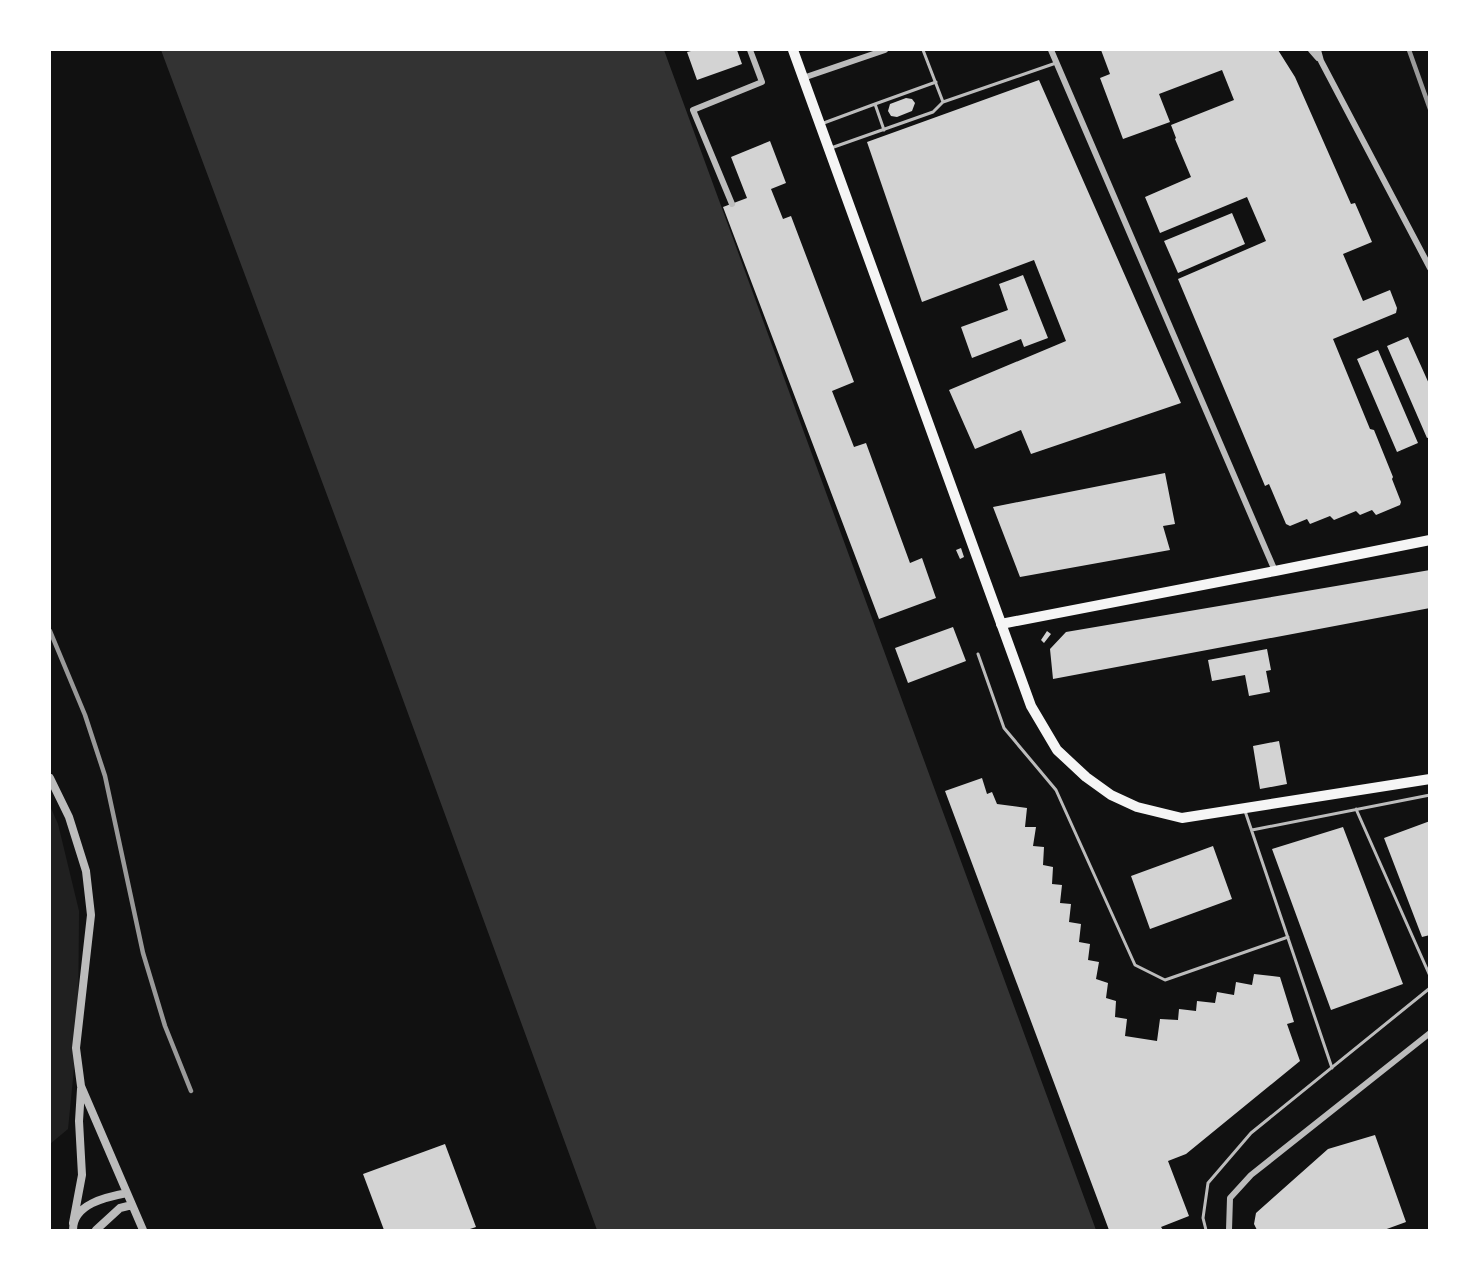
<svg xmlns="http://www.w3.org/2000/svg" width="1479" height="1280" font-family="Barlow,sans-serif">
<rect width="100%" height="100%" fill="#111"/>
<!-- green -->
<path fill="#202020" d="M50,806L58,824L79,911L78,1028L68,1129L50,1144Z"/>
<!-- water -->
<path fill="#333" d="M161,50H664L1096,1230H597L383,645Z"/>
<!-- building -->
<path fill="#d3d3d3" d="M695,50H737L742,64L697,80L687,52Z
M1101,50H1278L1295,77L1351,204L1355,203L1372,242L1343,254L1363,301L1390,290L1397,308L1396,313L1333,339L1370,429L1374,430L1393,477L1392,479L1401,502L1400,505L1376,515L1372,510L1360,515L1356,511L1334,520L1330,516L1310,524L1307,519L1290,526L1286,524L1269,484L1265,486L1178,279L1266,241L1247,197L1160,233L1145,197L1191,177L1175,139L1176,138L1171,125L1234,100L1222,70L1159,94L1170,122L1123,139L1100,78L1110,74Z
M1039,80L1181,403L1031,454L1021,430L975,449L949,390L1066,341L1034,260L922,302L867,142Z
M906,98L912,99L915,103L912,111L897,117L891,116L888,111L890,104Z
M770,141L786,183L771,189L783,219L791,216L854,382L832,391L854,447L866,443L910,563L922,558L936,598L879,619L723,207L747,198L731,157Z
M1232,213L1245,244L1178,273L1164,241Z
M1023,275L1048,338L1024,347L1021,339L972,358L961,327L1008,310L999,284Z
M1408,337L1430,386V437L1427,438L1387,346Z
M1378,350L1418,443L1397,452L1357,359Z
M1165,473L1175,524L1163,526L1170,550L1020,577L993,507Z
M961,548L964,557L960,559L956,550Z
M1430,570V608L1053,679L1050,649L1066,632Z
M953,627L966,661L908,683L895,648Z
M1047,631L1051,634L1044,643L1041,640Z
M1267,649L1271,670L1266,671L1270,692L1249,696L1245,675L1212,681L1208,660Z
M1279,741L1287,784L1260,789L1253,746Z
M982,778L987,794L992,792L997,804L1027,808L1025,827H1036L1033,846L1044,847L1043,865L1053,867L1052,884L1062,885L1060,903L1071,904L1069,922L1081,924L1079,942L1090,944L1088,960L1099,962L1096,979L1108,983L1106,998L1116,1001L1115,1017L1127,1019L1125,1036L1157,1041L1160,1019L1178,1020L1179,1009L1196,1011L1197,1001L1215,1003L1217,992L1234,995L1236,982L1252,985L1254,974L1280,977L1294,1022L1287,1024L1300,1061L1186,1154L1168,1161L1189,1216L1161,1227L1163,1230H1109L945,791Z
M1430,821V935L1422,937L1384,838Z
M1343,827L1403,984L1331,1010L1272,849Z
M1213,846L1232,899L1150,929L1131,876Z
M1375,1135L1406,1222L1384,1230H1257L1254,1224L1256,1213L1328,1149Z
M445,1144L476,1227L467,1230H384L363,1174Z"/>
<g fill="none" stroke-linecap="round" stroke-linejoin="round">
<!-- service -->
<path stroke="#bcbcbc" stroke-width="3" d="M923,50L943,102
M875,104L936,82
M821,124L875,104L884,130
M831,148L933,112L943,102L1056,63
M978,654L1004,728L1056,790L1135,965L1165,980L1288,937
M1356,809L1430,976
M1245,811L1332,1068
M1252,830L1430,795
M1206,1230L1203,1218L1208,1183L1251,1133L1430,988"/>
<!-- minor -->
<path stroke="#bcbcbc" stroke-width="6" d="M1051,50L1275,571
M1311,50L1318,58
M1318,50L1321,61L1430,268
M803,78L885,50
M732,204L693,110L762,82L750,50
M1229,1230L1230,1198L1251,1175L1430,1033"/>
<!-- tertiary -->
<path stroke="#bcbcbc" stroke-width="8" d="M50,778L69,817L86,871L91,915L76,1048L81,1086L143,1230
M73,1223L82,1175L79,1121L81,1089
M73,1230C73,1204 106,1197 127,1193
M96,1230L120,1208L132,1205"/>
<!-- primary -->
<path stroke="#f5f5f5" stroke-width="10" d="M1001,624L1275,571L1430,540"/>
<!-- trunk -->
<path stroke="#f5f5f5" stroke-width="10" d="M793,50L1031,706L1057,750L1086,777L1111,795L1137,807L1182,818L1430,779"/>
<!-- rail -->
<path stroke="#9a9a9a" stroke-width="4.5" d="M1409,50L1430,109
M50,631L85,715L105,776L143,953L165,1026L191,1091"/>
</g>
<!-- border -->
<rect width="1479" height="1280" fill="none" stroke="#ffffff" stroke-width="102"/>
</svg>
